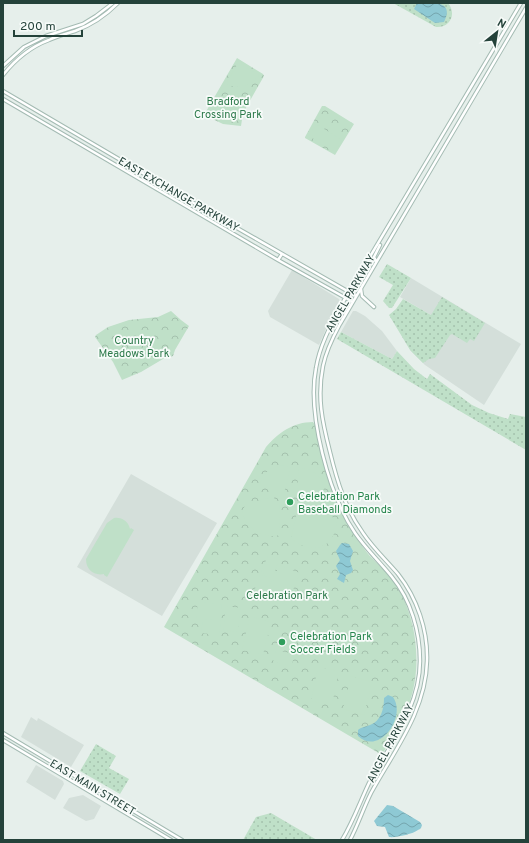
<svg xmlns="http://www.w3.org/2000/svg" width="529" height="843" font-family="Overpass,sans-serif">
<defs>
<pattern id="grass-dots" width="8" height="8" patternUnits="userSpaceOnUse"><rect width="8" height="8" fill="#bfe0c8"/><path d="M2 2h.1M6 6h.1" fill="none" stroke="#a4c1ad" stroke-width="1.8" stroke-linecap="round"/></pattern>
<pattern id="park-crowns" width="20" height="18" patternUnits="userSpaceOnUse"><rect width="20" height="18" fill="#bfe0c8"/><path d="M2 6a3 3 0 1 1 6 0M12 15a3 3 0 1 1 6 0" fill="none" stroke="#a4c1ad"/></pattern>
<pattern id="water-waves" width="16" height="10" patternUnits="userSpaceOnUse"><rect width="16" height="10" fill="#8ec9d4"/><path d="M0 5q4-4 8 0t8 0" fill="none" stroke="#74a5ad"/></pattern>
</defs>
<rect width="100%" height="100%" fill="#e6efeb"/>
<!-- built -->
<path fill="#d4dfda" d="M292,270L339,299L341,303L329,322L319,345L270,317L268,311Z
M411,278L521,344L484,405L425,365L410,350L431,315L400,297Z
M353,311H356L365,316L382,331L397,351L392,359L341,332Z
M131,474L217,523L162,616L77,567Z
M31,717L37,721L38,718L84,745L71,767L21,737Z
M36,765L63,781L64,784L55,800L26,782Z
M83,795L101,806L94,819L86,821L63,808L69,798Z"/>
<!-- grass -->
<path fill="url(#grass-dots)" d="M393,3H448C457,14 450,28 436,27Z
M387,264L411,278L392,308H389L383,301L393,285L379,277Z
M442,297L485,323L474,341L470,339L467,343L452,334L450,335L435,358L429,359L423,363L410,350L389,315L396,309L403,299L431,315Z
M341,332L392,359L397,351L414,369L427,379L430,374L472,405L489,413L508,419L510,414L526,417V450L337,339Z
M96,744L116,756L109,768L129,779L120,794L80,771Z
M271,813L317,840H243L256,817Z"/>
<!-- park -->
<path fill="url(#park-crowns)" d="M237,58L263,74L264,76L243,113L241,126L223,124L204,115Z
M322,106H325L354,124L335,155L305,138V137Z
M171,311L181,320L189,326L175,350L173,356L163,359L141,372L122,380L113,362L95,337L96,335L108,327L129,320L158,317Z
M313,422L315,425C323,458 329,492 347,522C353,533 361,545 369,555C376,563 385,570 392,579C416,611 423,663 410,701C403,720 392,737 382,755L164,627L266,447C278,433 293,422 313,422Z"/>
<!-- garden -->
<path fill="#bfe0c8" d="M238,63L259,75C250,87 240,90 226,84Z
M316,124L342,140L335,152L309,136Z
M283,465L291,467L286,487L284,492H281L260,485C262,473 271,466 283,465Z
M299,468C314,468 324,478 324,493L302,495L298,494L297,489Z
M273,497L278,502L279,505L280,535C263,539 246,529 242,511L246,504Z
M304,503H310L337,520C336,525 336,531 333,536C324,553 303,550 291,538L298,508Z
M114,518C122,517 128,521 130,529L131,528L134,530L107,577L104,575V574C94,576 86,570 86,559L107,523Z
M268,555L279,560L273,577L261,573Z
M279,565L300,573L287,605L267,597Z
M260,574L272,579L265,596L254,592Z
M198,602L222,605L221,621L196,618Z
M226,606L241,608L238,632L223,630Z
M250,616L271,622L263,655L242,650Z
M203,621L221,623L219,635L201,633Z
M279,636L297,640L295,652L276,648Z
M276,650L294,654L292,666L273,662Z
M318,667L339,671L332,705L311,701Z
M351,676L372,682L364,715L343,709Z"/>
<!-- water -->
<path fill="url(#water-waves)" d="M417,3C432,3 455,0 444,22L435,23L414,9Z
M342,543L349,544L353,551L350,561L353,570L351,573L346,575L344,583L337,579L340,574L336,566L340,560L336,551L340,545Z
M388,695L393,697C407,717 379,756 358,736V730C361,727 365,727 370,725C381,721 384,709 384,698Z
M387,805L393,806L420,822L422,825C421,828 421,829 418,830C413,834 395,838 389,837L385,827L377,826L374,821Z"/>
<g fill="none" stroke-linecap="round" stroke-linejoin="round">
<defs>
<path id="secondary" d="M3,66L24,47L46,36L83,24L96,16L113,3
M3,75C15,60 30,47 49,40C57,36 66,34 75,31C92,25 106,15 118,3
M3,91L209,212L356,296
M3,99L278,260L353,302
M278,260L282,254
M376,261L374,257L380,245
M361,289L362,296L374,307
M3,733L182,840
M3,740L171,840
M342,840C353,822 360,802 369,783C390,744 420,707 420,661C420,632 411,600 392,577C380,562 366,549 355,533C329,495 307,414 316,368C320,344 332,323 343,302L521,3
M350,840C358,825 363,809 371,793C394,751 426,711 427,661C428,630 417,598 398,574C386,560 373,548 363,533C345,508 337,481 330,452C322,421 317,397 323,366C326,351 333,337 340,324L526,8"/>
</defs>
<!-- secondary casing -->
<use href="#secondary" stroke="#a4bbb3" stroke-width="4.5"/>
<!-- secondary -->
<use href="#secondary" stroke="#fff" stroke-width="2.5"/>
</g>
<!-- markers -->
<g fill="#2e9e5b" stroke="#f7fbf9" stroke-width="1.5">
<circle cx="290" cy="502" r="4"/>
<circle cx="282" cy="642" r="4"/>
</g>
<g text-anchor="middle" stroke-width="3.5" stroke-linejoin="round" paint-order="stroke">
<!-- park labels -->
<g font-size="11" fill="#2d7a4b" stroke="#f7fbf9">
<text x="228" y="105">Bradford<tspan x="228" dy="13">Crossing Park</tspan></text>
<text x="134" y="344">Country<tspan x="134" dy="13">Meadows Park</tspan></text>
<text x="287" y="599">Celebration Park</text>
</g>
<!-- street labels -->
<g font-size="11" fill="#24423a" stroke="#f7fbf9">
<text transform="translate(179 194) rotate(30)" y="4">EAST EXCHANGE PARKWAY</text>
<text transform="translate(350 293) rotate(-60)" y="4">ANGEL PARKWAY</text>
<text transform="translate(390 743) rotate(-62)" y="4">ANGEL PARKWAY</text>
<text transform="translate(93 787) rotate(31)" y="4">EAST MAIN STREET</text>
</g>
<!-- leisure labels -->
<g font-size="11" fill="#27864d" stroke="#f7fbf9" text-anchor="start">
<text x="298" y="500">Celebration Park<tspan x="298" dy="13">Baseball Diamonds</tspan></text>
<text x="290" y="640">Celebration Park<tspan x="290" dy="13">Soccer Fields</tspan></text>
</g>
</g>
<!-- border -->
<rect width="529" height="843" fill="none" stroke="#24423a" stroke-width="8"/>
<!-- north arrow -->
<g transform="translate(497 32) rotate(30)" stroke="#f7fbf9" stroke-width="3" paint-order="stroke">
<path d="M0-3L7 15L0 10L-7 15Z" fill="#24423a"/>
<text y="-6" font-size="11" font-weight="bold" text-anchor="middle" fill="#24423a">N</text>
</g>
<!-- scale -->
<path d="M14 30v6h68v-6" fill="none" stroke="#24423a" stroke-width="2"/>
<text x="20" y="30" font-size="12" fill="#24423a" stroke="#f7fbf9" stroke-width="3" paint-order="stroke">200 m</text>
</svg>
